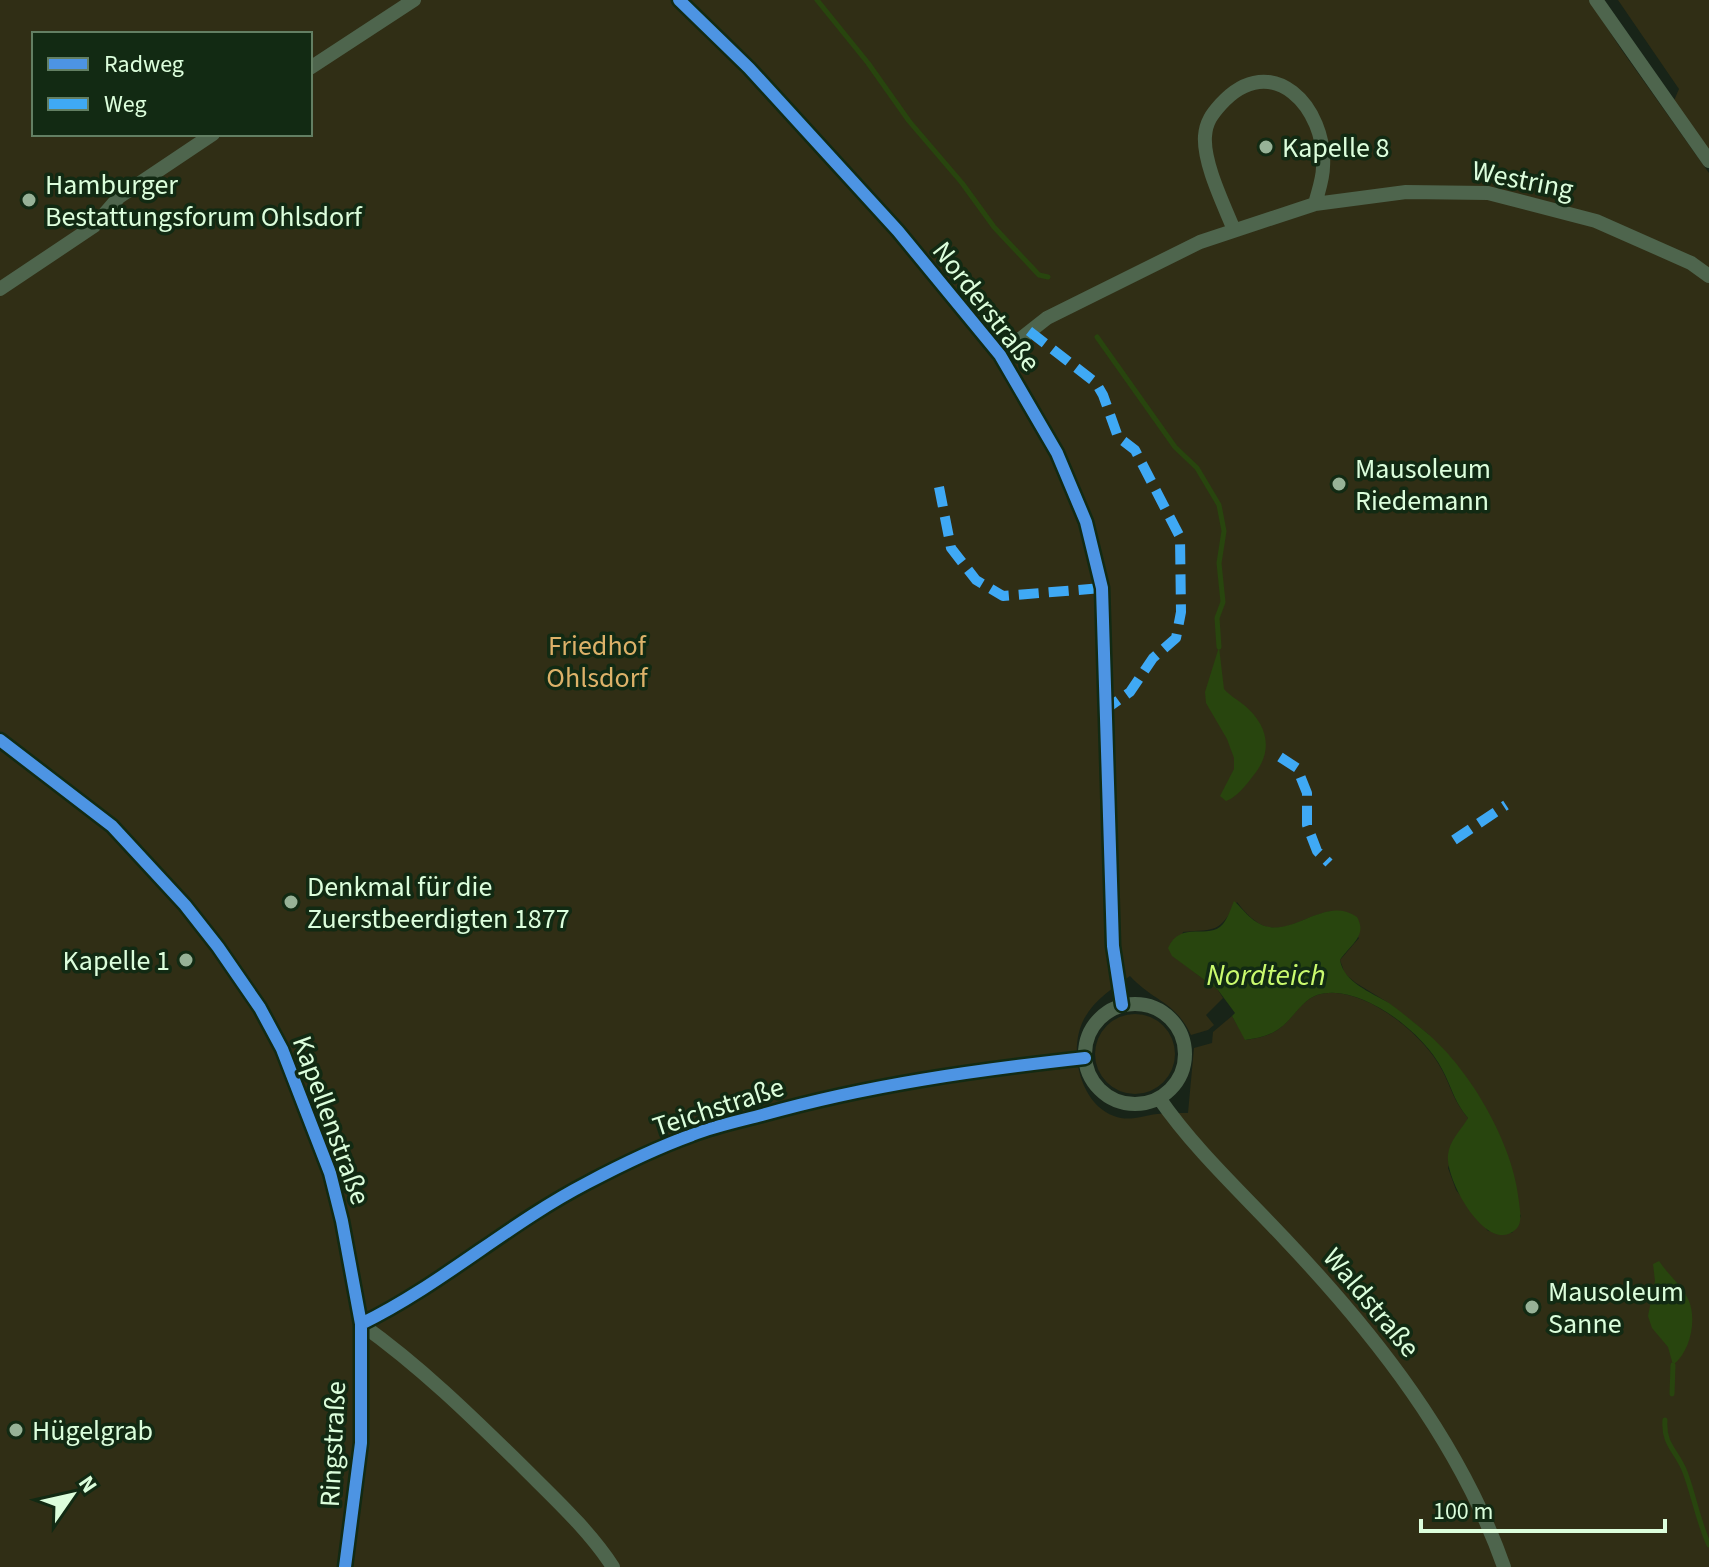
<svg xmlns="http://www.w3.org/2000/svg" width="1709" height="1567" font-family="'Source Sans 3',sans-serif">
<rect width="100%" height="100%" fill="#182418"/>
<!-- green -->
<path fill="#302e15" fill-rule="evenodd" d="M0,0H1589L1621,49L1709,173V1567H0ZM34,34H310V134H34ZM1237,902C1272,948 1288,921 1331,911L1359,938L1340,960L1345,974L1356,983L1387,1002L1428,1034L1521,1216L1512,1233L1488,1231L1456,1190L1448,1168L1468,1118C1453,1100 1452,1089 1442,1070C1424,1034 1359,981 1317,995C1302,1000 1293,1018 1280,1028C1270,1036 1258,1038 1246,1040L1232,1016L1213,1032L1212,1043L1194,1048L1188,1113C1178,1113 1167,1113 1157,1114C1142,1116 1129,1122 1114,1116C1079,1103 1068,1049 1084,1019C1094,1000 1113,988 1130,976C1154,1002 1175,1001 1191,1035L1208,1030L1214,1025L1206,1015L1223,998L1218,990L1173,956L1183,932C1218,929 1218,933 1237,902Z
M1618,0H1709V153L1673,103L1679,89Z
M1095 1054a40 40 0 1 1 80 0a40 40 0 1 1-80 0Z"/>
<!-- water -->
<path fill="#28450e" d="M1219,647L1224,689C1230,696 1237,699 1244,705C1268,725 1274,751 1253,776C1246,785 1237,797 1226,801L1220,796L1234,769V758L1227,739L1206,703L1205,692Z
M1234,901C1243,909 1250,920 1262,925C1294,938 1325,895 1357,917C1368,936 1350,945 1340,960C1344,983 1371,992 1389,1003C1400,1011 1411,1020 1422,1029C1468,1065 1514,1144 1519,1202C1520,1211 1523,1224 1515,1230C1487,1255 1445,1180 1448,1155C1449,1141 1461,1130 1468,1118C1454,1101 1452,1088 1442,1069C1424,1033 1359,981 1317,995C1302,1000 1293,1019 1280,1028C1270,1036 1258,1038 1245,1040L1232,1016L1235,1013L1218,990L1172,956L1168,948C1181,919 1209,941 1223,924C1228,918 1231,908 1234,901Z
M1659,1261C1668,1275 1683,1286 1689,1301C1697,1321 1690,1352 1673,1365L1668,1347L1652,1328L1648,1316L1655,1281L1653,1264Z"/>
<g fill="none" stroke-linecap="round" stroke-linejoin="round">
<!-- stream -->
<path stroke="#28450e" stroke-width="5" d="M817,0L868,63L909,121L962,183L994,227L1039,275L1048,277
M1097,337L1175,447L1197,468L1219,505L1224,531L1219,563L1223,602L1217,618L1219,647
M1672,1394L1673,1365
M1665,1420C1663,1445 1677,1451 1685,1472C1694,1496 1698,1521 1709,1545"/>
<!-- street -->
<path stroke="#4e654d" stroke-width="14" d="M679,0L749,68L898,231L1000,355L1057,453L1086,522L1102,588L1113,946L1122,1005
M1596,0L1709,161
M310,68L414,0
M1234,230C1224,205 1203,163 1205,136C1206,122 1212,114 1221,104C1272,48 1327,108 1323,167C1323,179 1318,192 1315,204
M0,289L94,226L119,197L213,134
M1000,355L1047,318L1200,242L1315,204L1406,192L1488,193L1596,221L1691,263L1709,276
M0,740L112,826L185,905L218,947L260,1008L282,1049L330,1173L342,1221L361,1324V1443L345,1567
M1085 1054a50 50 0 1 1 100 0a50 50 0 1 1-100 0Z
M1159,1098C1195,1150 1242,1193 1285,1239C1375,1334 1460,1442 1504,1567
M361,1324C441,1285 508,1224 587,1183C621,1165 656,1148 692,1135C715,1126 739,1121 762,1115C868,1085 976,1070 1085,1058
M361,1324C420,1366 471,1416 523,1467C554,1498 589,1530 613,1567"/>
<!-- quiet -->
<path stroke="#3fa9f5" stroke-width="10" stroke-dasharray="20 10" stroke-linecap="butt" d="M1029,331L1096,383L1103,395L1118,437L1135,450L1180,537L1181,612L1176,638L1153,658L1130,692L1106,709
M939,487L951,548L976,580L1003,596L1102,588
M1280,757L1297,768L1307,793V825L1317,851L1329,863
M1454,840L1506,805"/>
<defs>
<path id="cycleway" d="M679,0L749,68L898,231L1000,355L1057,453L1086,522L1102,588L1113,946L1122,1005
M0,740L112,826L185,905L218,947L260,1008L282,1049L330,1173L342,1221L361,1324V1443L345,1567
M361,1324C441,1285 508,1224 587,1183C621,1165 656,1148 692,1135C715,1126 739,1121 762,1115C868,1085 976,1070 1085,1058"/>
</defs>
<!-- cycleway casing -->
<use href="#cycleway" stroke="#122a13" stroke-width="17"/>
<!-- cycleway -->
<use href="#cycleway" stroke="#4d94e3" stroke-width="12"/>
</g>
<!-- markers -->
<g fill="#97b297" stroke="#122a13" stroke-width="3">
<circle cx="1266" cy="147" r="8"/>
<circle cx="29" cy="200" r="8"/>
<circle cx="1339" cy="484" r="8"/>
<circle cx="291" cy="902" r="8"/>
<circle cx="186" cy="960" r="8"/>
<circle cx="1532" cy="1307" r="8"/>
<circle cx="16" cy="1430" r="8"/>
</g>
<g text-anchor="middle" stroke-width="7" stroke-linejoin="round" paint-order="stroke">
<!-- poi labels -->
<g font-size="28" fill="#dcfedc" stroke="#122a13" text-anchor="start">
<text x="1282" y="157">Kapelle 8</text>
<text x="45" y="194">Hamburger<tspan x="45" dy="32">Bestattungsforum Ohlsdorf</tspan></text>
<text x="1355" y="478">Mausoleum<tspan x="1355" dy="32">Riedemann</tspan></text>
<text x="307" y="896">Denkmal für die<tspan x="307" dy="32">Zuerstbeerdigten 1877</tspan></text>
<text x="170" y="970" text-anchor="end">Kapelle 1</text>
<text x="1548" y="1301">Mausoleum<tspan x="1548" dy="32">Sanne</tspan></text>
<text x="32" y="1440">Hügelgrab</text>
</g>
<!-- street labels -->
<g font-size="28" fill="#dcfedc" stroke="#122a13">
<text transform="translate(1523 179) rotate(11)" y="10">Westring</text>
<text transform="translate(987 306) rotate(52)" y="10">Norderstraße</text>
<text transform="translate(718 1106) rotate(-18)" y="10">Teichstraße</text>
<text transform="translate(332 1120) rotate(70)" y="10">Kapellenstraße</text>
<text transform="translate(1372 1302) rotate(50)" y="10">Waldstraße</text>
<text transform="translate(332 1444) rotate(-87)" y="10">Ringstraße</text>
</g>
<!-- park labels -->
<g font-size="28" fill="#ddb269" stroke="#122a13">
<text x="597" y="655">Friedhof<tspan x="597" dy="32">Ohlsdorf</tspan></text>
</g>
<!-- water labels -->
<g font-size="30" font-style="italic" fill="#cafa6e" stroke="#122a13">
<text x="1266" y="985">Nordteich</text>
</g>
</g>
<!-- legend -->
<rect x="32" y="32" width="280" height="104" fill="#122a13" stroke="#637f63" stroke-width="2"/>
<rect x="48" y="58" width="40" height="12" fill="#4d94e3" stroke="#637f63" stroke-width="2"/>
<text x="104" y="72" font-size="24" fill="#dcfedc">Radweg</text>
<rect x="48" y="98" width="40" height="12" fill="#3fa9f5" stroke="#637f63" stroke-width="2"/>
<text x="104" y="112" font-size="24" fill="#dcfedc">Weg</text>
<!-- north arrow -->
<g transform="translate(72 1495) rotate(56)" stroke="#122a13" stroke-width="6" paint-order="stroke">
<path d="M0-6L14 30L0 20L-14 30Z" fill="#dcfedc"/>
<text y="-12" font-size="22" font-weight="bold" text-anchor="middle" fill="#dcfedc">N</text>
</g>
<!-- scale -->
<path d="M1421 1519v12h244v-12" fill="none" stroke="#dcfedc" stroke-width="4"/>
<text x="1433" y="1519" font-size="24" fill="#dcfedc" stroke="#122a13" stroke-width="6" paint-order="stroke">100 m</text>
</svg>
